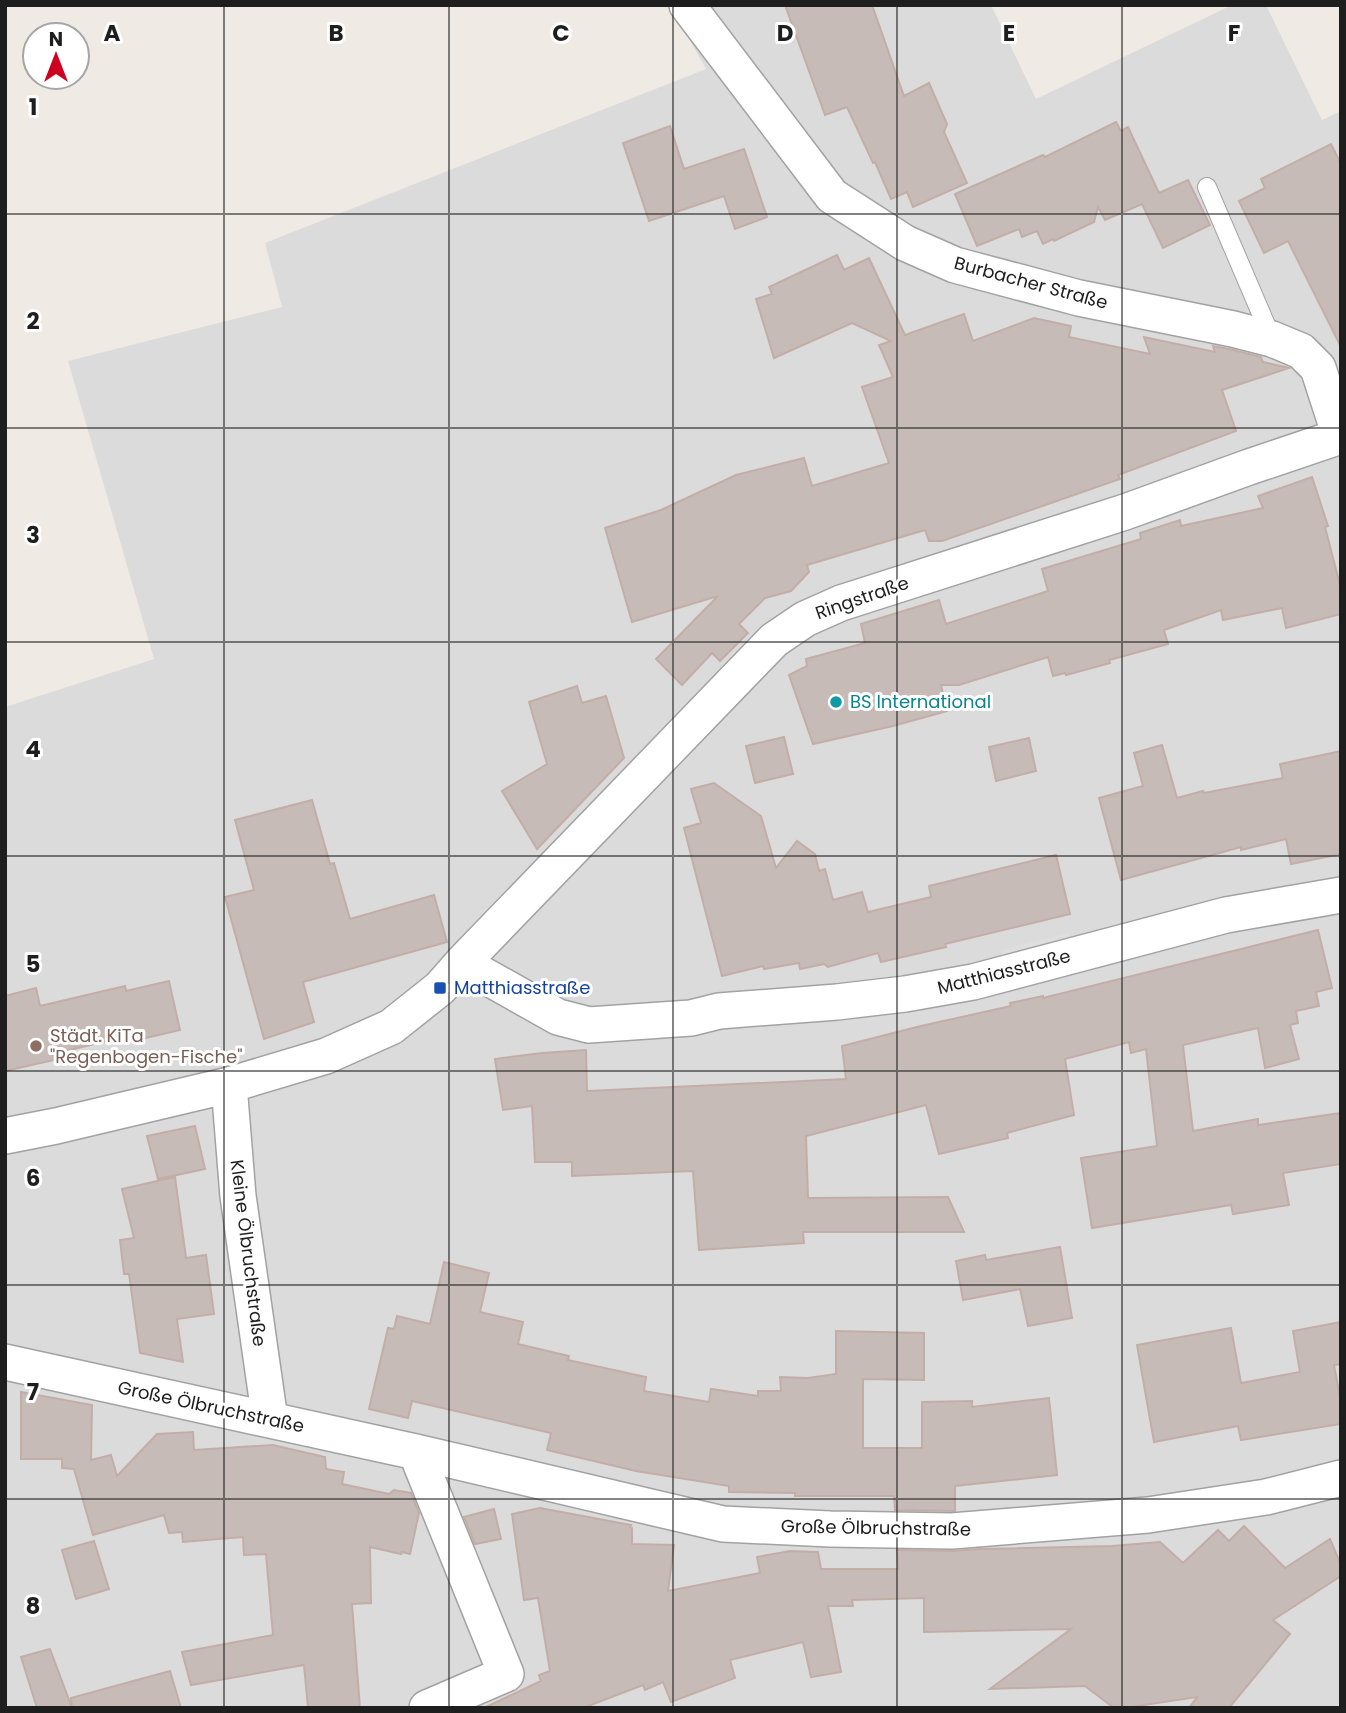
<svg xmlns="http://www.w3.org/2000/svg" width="1346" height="1713" font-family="Poppins,sans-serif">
<rect width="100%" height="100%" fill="#f0eae4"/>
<!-- residential -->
<path fill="#dcdbdb" d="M670,5H991L1036,99L1232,5H1266L1322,120L1341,111V1708H5V707L154,659L68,361L282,307L265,243L706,69Z"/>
<!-- parking -->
<path fill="#dedede" d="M1069,933L1071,945L1004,962L1001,950Z"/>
<!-- building -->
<path fill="#c7bbb7" stroke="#c2aea6" stroke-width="2" d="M785,5H872L904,96L929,83L947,124L944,132L967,183L913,207L907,192L891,199L875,162L873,163L847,107L825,115Z
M1116,122L1121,131L1128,127L1159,193L1188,180L1210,225L1163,248L1142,204L1105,220L1098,207L1094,222L1054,241L1053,239L1043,244L1037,231L1022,237L1019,229L977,246L955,194L1043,155L1045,157Z
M670,126L684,169L744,149L767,217L735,229L724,196L649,221L623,143Z
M1331,144L1341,164V347L1288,241L1264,253L1239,201L1265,188L1261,179Z
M837,255L844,270L869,258L905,335L964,314L973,341L1034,318L1071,326L1069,337L1150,354L1144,337L1215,352L1213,346L1229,349L1261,357L1263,362L1289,368L1222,390L1236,431L1118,475L1120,479L942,541H929L925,530L807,565L809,572L791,591L765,598L739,624L748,633L720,661L712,653L682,685L656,659L718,596L632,622L605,528L661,510L736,475L804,458L812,486L889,463L862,387L893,377L879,345L891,341L852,323L774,358L756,299L772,294L769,287Z
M1312,477L1328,526L1325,527L1341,589V614L1286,628L1282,608L1223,620L1221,610L1164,630L1168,644L1109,660L1110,663L1066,675L1065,673L1053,676L1048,657L959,685H941L947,711L893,726L813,744L789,675L807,666L806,659L865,643L861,624L939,600L946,624L1048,591L1042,569L1141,539L1140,533L1180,520L1181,526L1263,508L1258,496Z
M577,686L582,703L606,696L624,758L537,849L502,791L547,764L529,702Z
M784,737L793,774L755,783L746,746Z
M1029,738L1036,771L996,781L989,747Z
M1162,745L1177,798L1203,791L1204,793L1283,778L1280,764L1341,751V854L1291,864L1286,839L1241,850V847L1121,880L1099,798L1143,786L1134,753Z
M714,783L761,816L776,868L797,841L815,854L819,871L825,869L833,900L862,892L868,912L931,897L929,886L1056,855L1070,914L945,944L946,947L881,962L878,953L828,967L824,964L800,969L799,963L764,969L763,966L722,976L684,828L701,823L691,789Z
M312,800L330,864L334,863L350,919L434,895L447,942L303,982L314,1022L264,1039L225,897L254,890L235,820Z
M1318,930L1332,988L1316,992L1319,1006L1296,1011L1298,1023L1290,1025L1299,1059L1265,1068L1258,1028L1183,1045L1193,1131L1258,1119V1125L1341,1113V1164L1283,1173L1289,1205L1233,1214L1231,1205L1092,1228L1081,1158L1157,1146L1146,1049L1131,1053L1129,1042L1065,1059L1074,1115L1007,1133L1008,1138L939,1154L926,1105L806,1136L808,1198L948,1197L964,1232H803L804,1243L699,1250L693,1171L572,1176V1162H535L532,1106L503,1110L495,1059L542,1053L586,1050L587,1091L846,1079L842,1046L921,1026L1011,1006L1010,1003L1043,996V998Z
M169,981L180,1030L137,1040L136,1035L115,1039L53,1054L54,1060L5,1071V996L36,988L40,1006L125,986L126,991Z
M195,1126L205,1169L158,1179L147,1136Z
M175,1177L186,1258L206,1255L214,1314L177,1319L183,1362L140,1353L129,1274H124L120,1240L134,1238L122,1189Z
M1060,1247L1072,1318L1028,1326L1020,1289L963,1300L956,1261L985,1255L986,1260Z
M444,1262L489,1273L480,1312L523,1322L518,1344L569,1356L568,1360L646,1377L644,1391L709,1402L711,1389L758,1396V1391H781L780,1377L808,1378L836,1374V1331L924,1333V1380L863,1379V1448H922V1402L972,1401V1407L1049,1398L1057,1475L955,1486V1511L895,1510L894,1496H795V1493L729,1492V1486L636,1471L547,1450L551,1433L412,1401L408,1418L369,1409L388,1328L394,1329L397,1316L430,1324Z
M1341,1322V1364L1334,1365L1341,1402V1424L1241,1440L1238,1426L1154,1442L1137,1345L1231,1328L1241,1383L1300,1372L1293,1331Z
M21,1392L92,1405L91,1460L111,1455L117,1476L157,1434L193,1432L194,1450L273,1445L325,1457L326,1469L344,1472L342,1484L389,1494L394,1490L411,1493L419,1513L410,1554L402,1552L401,1554L370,1547L371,1603L352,1604L360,1708H308L304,1665L191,1685L182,1652L273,1635L266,1554L244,1555L243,1537L183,1542L182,1532L169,1533L164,1515L93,1535L74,1469L62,1468V1459H21Z
M540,1508L631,1525L630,1527L632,1528V1544L674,1545L668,1591L760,1573L757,1557L790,1551L818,1552L821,1569H898L897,1550L952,1551L980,1549L1112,1546L1160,1542L1183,1563L1218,1530L1229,1541L1244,1526L1285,1568L1330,1539L1341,1565V1576L1273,1620L1290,1634L1229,1708H1189L1197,1697L1124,1708H1114L1085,1686L990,1689L1071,1629L924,1632V1598L852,1600L853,1606H828L841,1672L811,1677L803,1642L730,1660L735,1678L671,1702L663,1682L645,1690L643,1685L583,1708H484L541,1681L539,1675L550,1671L538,1598L524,1600L512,1514Z
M494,1509L501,1539L475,1544L464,1517Z
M94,1541L109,1589L76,1599L62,1550Z
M50,1649L72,1708H37L21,1657Z
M170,1671L181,1708H72L71,1698Z"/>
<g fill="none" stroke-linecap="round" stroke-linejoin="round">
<defs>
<path id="lane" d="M1207,187L1272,339"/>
<path id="street" d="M687,5L832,196L905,243L955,265L1079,298L1233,329L1272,339L1301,351L1318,368L1340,436
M462,963L558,1017L589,1025L691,1018L719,1011L837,1002L905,994L973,982L1226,915L1341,895
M229,1085L238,1196L270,1420
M5,1136L56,1126L229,1085L326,1056L391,1027L440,988L462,963L774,640L805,619L841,603L1125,512L1249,467L1341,436
M5,1362L416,1452L723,1524L830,1529L952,1531L1148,1515L1266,1497L1341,1478
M416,1452L506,1674L427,1708"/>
</defs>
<!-- lane casing -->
<use href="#lane" stroke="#a2a2a2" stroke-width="20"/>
<!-- street casing -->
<use href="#street" stroke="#a2a2a2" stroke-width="38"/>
<!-- lane -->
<use href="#lane" stroke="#fff" stroke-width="18"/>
<!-- street -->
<use href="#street" stroke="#fff" stroke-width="35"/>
</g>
<!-- grid -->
<path fill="none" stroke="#1e1e1e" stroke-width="2" stroke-opacity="0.55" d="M224,5V1708M449,5V1708M673,5V1708M897,5V1708M1122,5V1708M5,214H1341M5,428H1341M5,642H1341M5,856H1341M5,1071H1341M5,1285H1341M5,1499H1341"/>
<!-- markers -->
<circle fill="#0f9aa8" stroke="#fff" stroke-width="2.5" cx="836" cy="702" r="7"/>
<rect fill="#1a4fb4" stroke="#fff" stroke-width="2.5" x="433" y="981" width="14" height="14" rx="3.5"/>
<circle fill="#8d6e63" stroke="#fff" stroke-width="2.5" cx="36" cy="1046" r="7"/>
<g text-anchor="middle" stroke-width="6" stroke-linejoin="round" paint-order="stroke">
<!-- street labels -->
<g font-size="18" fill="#1e1e1e" stroke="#fff">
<text transform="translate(1031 283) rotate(15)" y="6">Burbacher Straße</text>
<text transform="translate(862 598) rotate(-19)" y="6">Ringstraße</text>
<text transform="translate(1004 972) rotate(-14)" y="6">Matthiasstraße</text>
<text transform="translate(248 1253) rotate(83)" y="6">Kleine Ölbruchstraße</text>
<text transform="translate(211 1407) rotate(12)" y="6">Große Ölbruchstraße</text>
<text transform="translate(876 1528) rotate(1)" y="6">Große Ölbruchstraße</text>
</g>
<!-- culture labels -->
<g font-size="18" fill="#0d838f" stroke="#fff" text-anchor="start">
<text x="850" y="708">BS International</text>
</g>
<!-- transit labels -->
<g font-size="18" fill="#164399" stroke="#fff" text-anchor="start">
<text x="454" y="994">Matthiasstraße</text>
</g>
<!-- education labels -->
<g font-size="18" fill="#785e54" stroke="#fff" text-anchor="start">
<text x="50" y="1042">Städt. KiTa<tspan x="50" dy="21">"Regenbogen-Fische"</tspan></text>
</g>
</g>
<g font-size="23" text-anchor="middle" font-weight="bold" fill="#1e1e1e" stroke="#fff" stroke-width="6" stroke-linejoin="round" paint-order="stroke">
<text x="112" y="41">A</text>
<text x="336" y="41">B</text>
<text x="561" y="41">C</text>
<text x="785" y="41">D</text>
<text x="1009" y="41">E</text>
<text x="1234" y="41">F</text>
<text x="33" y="115">1</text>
<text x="33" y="329">2</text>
<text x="33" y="543">3</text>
<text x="33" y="757">4</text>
<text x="33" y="972">5</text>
<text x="33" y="1186">6</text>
<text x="33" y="1400">7</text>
<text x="33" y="1614">8</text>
</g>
<!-- border -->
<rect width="1346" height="1713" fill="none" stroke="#1e1e1e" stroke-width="14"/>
<!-- north arrow -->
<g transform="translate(56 56)"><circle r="33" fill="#ffffff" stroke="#a5a5a5" stroke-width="2"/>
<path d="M0-5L12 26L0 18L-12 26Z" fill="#cd0020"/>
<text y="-10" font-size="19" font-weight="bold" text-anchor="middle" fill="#1e1e1e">N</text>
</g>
</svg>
